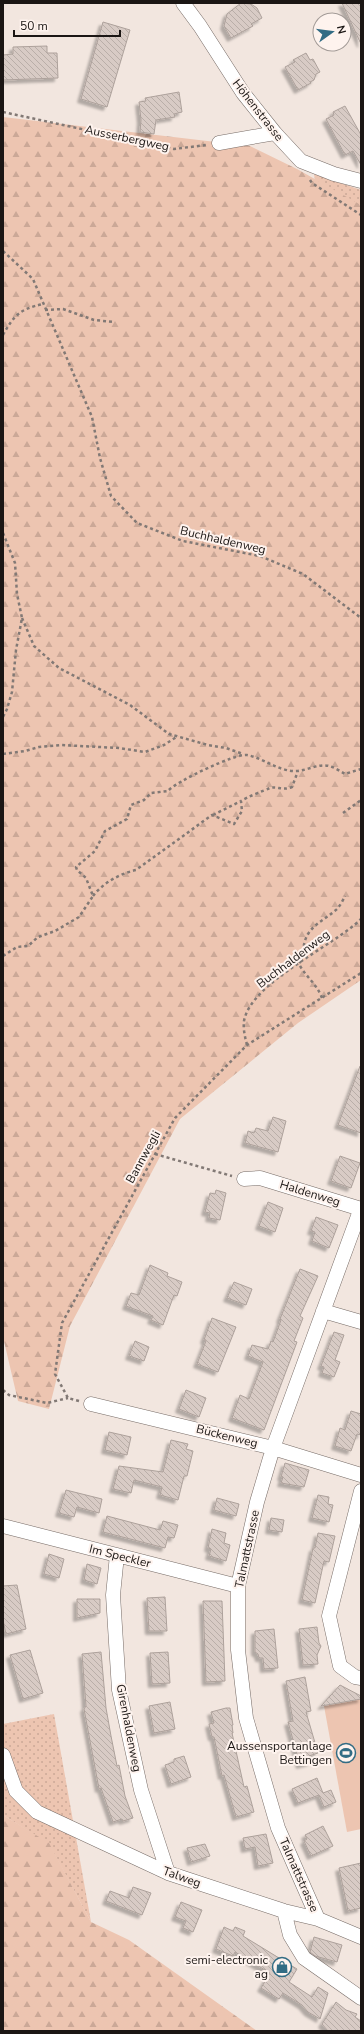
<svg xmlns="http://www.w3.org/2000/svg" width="364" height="2034" font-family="'Nunito Sans',sans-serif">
<defs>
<pattern id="grass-dots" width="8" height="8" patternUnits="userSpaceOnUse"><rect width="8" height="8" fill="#edc5b1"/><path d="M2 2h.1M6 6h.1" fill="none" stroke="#cba897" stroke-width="1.8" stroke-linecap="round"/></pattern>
<pattern id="forest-firs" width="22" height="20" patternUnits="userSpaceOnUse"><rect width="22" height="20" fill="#edc5b1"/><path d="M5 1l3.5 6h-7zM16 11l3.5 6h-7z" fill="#cba897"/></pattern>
<pattern id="building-back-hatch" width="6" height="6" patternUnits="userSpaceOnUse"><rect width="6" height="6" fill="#d8cbc5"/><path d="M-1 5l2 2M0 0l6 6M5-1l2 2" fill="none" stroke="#b9aea8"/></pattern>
<filter id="shadow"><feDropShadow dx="-3.5" dy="3.5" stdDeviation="1" flood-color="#0004"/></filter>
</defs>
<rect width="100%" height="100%" fill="#f2e6df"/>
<!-- grass -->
<path fill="url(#grass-dots)" d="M314,174L361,190V215L316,186Z
M54,1714L91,1922L49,1844L3,1815V1724Z"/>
<!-- forest -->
<path fill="url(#forest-firs)" d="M3,117L250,146L297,169L361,205V980L298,1023L180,1119L70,1326L49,1409L18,1401L3,1337Z
M3,1815L49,1843L91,1922L129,1940L257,2031H3Z"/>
<!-- park -->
<path fill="#edc5b1" d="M361,1699V1829L347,1832L324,1706Z"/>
<!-- building -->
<path fill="url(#building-back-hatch)" stroke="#ada19b" filter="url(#shadow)" d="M241,3L251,4L257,8L262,18L251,24L253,26L231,38L224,26L227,14Z
M342,3H361V44Z
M103,22L130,30L107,107L81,99Z
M47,46V53H57L58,78L3,80V55L13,54V47Z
M306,53L310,60L313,59L320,72L316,74L314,80L310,82L311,83L298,90L285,67L295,62L293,60Z
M179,92L182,112L174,114L175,117L156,120L154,134L140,132L141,120L139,102L146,101L145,98Z
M345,106L361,135V165L353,151L345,155L326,119L334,115L333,112Z
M360,1066H361V1133L338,1125Z
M273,1117L286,1121L278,1152L245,1143L248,1131L254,1133L256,1128L268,1131Z
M340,1156L360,1163L351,1188L331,1181Z
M216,1190L226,1193L220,1220L209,1218L210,1213L205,1212L210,1193L215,1194Z
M268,1202L283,1208L275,1232L259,1226Z
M316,1217L338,1225L329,1248L312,1241L315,1232L311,1231Z
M150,1265L168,1273L167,1276L182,1282L177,1296L174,1295L163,1325L151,1320L153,1316L126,1306L131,1293L139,1295Z
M300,1269L318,1276L300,1316L303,1318L294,1341L297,1342L264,1430L232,1418L240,1395L249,1399L263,1362L248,1356L252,1345L268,1349L271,1341L273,1342L281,1320L280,1319Z
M234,1282L252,1289L246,1305L227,1298Z
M212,1318L236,1327L218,1372L197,1364L206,1341L204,1340Z
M334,1332L344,1335L335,1360L340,1362L334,1377L322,1373L324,1367L321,1366Z
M135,1341L149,1347L144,1361L129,1356Z
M186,1390L206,1398L199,1417L179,1409Z
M351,1411L361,1414V1435L357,1434L351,1451L335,1446L340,1428L345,1430Z
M109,1432L131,1437L127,1455L105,1450Z
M171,1440L188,1444L186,1449L193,1451L187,1476H184L178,1500L160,1495L162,1487L134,1480L131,1493L113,1489L119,1466L163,1472Z
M285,1463L309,1470L304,1487L281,1483L283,1477H281Z
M66,1490L102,1499L99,1513L77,1507L74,1517L59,1513Z
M318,1495L329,1497L328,1504L333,1505L329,1522L312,1518Z
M217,1498L239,1504L236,1516L214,1510Z
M107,1516L160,1530L163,1521L178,1525L174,1538L168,1537L165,1548L103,1532Z
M271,1518L284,1520L282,1532L269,1530Z
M212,1529L226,1533L224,1543L230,1545L226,1561L209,1556L211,1549L208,1548Z
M318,1533L335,1536L329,1562L324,1561L315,1603L302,1600L313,1548H315Z
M49,1554L64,1559L59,1578L44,1574Z
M87,1564L101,1568L97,1584L84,1580Z
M17,1585L26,1629L6,1634L3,1620V1586Z
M165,1597L167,1631H149L147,1598Z
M77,1599H100V1613L77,1618Z
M203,1601H222L225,1681L206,1682Z
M317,1627L319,1643L321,1646L317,1655L318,1664L303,1665L299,1629Z
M274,1629L278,1668L264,1669L263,1658H259L258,1654L255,1652V1631Z
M30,1650L43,1693L23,1699L10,1655Z
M101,1652L106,1708L111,1736L117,1766L119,1765L125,1796L133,1818L123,1821L122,1819L113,1822L101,1788L99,1789L84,1709L86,1706L82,1654Z
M168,1652L170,1683L152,1684L150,1653Z
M305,1677L311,1711L306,1712L318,1753L309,1756L311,1762L300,1765L288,1722L293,1721L286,1681Z
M340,1685L361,1696V1699L321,1706Z
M170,1702L175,1729L154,1733L149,1706Z
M226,1708H230L233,1725H232L233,1733H232L244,1787L247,1786L254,1812L236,1817L224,1775L222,1776L214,1737H212L209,1724L214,1723L211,1712Z
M184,1756L191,1777L171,1784L165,1765L174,1762V1759Z
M317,1778L323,1793L331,1790L336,1802L324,1807L319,1795L298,1803L292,1789Z
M323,1826L333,1846L311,1856L304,1841L307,1839L305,1835Z
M266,1834L273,1863L258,1866L255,1847L245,1849L243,1838Z
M205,1844L210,1856L191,1862L187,1848Z
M361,1863V1908L348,1911L339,1868Z
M133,1887L151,1893L142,1915L106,1901L110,1891L129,1898Z
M181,1902L202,1910L193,1932L183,1928L186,1921L175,1917Z
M224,1927L233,1931L235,1927L245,1931L243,1936L297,1969L289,1982L312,1997L318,1987L328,1993L320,2019L308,2012L302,2005L283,1993L279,1999L261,1988L270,1973L235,1952L233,1956L216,1949Z
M314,1937L342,1945L337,1962L315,1956L310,1952Z
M336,2002L346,2010L357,2014L355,2017L361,2021V2031H328L322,2024Z"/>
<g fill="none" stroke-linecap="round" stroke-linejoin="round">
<defs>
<path id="minor" d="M183,3L200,26L243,93L275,133L301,161L334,174L361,181
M219,143L275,133
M244,1179L260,1178L361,1209
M323,1311L361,1322
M91,1404L273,1448L361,1475
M361,1491L329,1616L340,1666L355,1677L361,1678
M3,1526L238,1586
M117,1555L113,1595L119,1690L141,1790L168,1873
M3,1755L16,1791L37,1812L168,1873L284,1911L318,1919L361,1937
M284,1911L290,1935L304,1958L361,1998
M318,1919L278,1828L246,1718L238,1650V1586L257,1502L273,1448L361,1208"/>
</defs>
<!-- minor casing -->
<use href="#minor" stroke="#776c67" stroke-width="15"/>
<!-- path -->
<path stroke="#827975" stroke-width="2.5" stroke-dasharray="3 3" stroke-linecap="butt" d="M3,112L174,149L206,145
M310,180L312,183L361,215
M3,251L33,279L92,417L100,458L111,496L137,523L183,541L260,556L303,574L361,618
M45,310L63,309L94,320L114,322
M3,335C14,315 20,309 43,304
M3,533L15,563L17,594L22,618L16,650L12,692L7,709L3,717
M22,618L34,646L59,668L130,705L169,734L208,745L226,748L243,754
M3,754L25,751L39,747L61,745L119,748L145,752L164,745L178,736
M343,813L361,800
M213,815L241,801
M93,896C103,883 119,874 136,870L212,815L234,824L242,811L241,801C247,797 263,791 270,788C278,786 282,791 292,787L298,771
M3,956L17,947L28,946L38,937L55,931L79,917L93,896L86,878L77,870L76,867L95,851L105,831L127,819L131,805L144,800L151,793L168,791C175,782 236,753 247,755C263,758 277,770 293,771C305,772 318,763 329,766C334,767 340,771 345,774L361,769
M322,998C317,984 305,976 299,964C304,954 302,944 308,934C315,923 327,918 337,909C340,906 343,900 345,896
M247,1045C245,1037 243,1029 244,1021C251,982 334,946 361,919
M155,1154L232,1176
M3,1390L9,1395L47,1403L68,1398
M79,1401L68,1398L55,1374L62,1323L175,1118L247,1045L361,973"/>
<!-- minor -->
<use href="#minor" stroke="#fff" stroke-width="14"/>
</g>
<!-- icons -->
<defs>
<symbol id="stadium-ring" viewBox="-11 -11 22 22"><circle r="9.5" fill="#fef3ee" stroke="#326c84" stroke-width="1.5"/><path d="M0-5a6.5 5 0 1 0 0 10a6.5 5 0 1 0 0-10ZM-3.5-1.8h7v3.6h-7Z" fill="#326c84"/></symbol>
<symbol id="shop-ring" viewBox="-11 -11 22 22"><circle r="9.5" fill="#fef3ee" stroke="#326c84" stroke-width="1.5"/><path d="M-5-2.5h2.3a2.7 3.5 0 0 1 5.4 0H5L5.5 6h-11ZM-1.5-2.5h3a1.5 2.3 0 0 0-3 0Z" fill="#326c84"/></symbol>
</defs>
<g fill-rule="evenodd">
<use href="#stadium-ring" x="335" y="1742" width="22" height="22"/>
<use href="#shop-ring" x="271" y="1956" width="22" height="22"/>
</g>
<g text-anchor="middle" stroke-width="4" stroke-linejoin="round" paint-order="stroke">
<!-- street labels -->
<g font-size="12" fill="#1b1614" stroke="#fef3ee">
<text transform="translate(258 110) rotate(52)" y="4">Höhenstrasse</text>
<text transform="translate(127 138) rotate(12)" y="4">Ausserbergweg</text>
<text transform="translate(223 540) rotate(13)" y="4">Buchhaldenweg</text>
<text transform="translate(293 959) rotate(-37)" y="4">Buchhaldenweg</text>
<text transform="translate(143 1157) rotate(-61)" y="4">Bannwegli</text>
<text transform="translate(310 1193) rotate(17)" y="4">Haldenweg</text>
<text transform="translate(227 1436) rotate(14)" y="4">Bückenweg</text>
<text transform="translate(247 1549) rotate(-78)" y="4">Talmattstrasse</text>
<text transform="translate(120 1556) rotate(14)" y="4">Im Speckler</text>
<text transform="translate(129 1728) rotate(79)" y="4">Girenhaldenweg</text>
<text transform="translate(299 1875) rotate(66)" y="4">Talmattstrasse</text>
<text transform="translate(182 1877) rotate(20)" y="4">Talweg</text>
</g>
<!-- poi labels -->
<g font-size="12" fill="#1b1614" stroke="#fef3ee" text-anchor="end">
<text x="332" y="1750">Aussensportanlage<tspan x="332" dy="14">Bettingen</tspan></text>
<text x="268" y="1964">semi-electronic<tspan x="268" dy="14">ag</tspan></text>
</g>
</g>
<!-- border -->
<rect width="364" height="2034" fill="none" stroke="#1b1614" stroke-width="8"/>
<!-- north arrow -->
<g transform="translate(332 32) rotate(76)"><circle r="19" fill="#fef3ee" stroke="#a39b97"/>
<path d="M0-3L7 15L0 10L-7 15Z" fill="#326c84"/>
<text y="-6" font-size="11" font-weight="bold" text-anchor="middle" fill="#1b1614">N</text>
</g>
<!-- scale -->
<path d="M14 30v6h106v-6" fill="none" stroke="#1b1614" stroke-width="2"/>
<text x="20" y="30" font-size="12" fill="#1b1614" stroke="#fef3ee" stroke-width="3" paint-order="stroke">50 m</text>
</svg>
